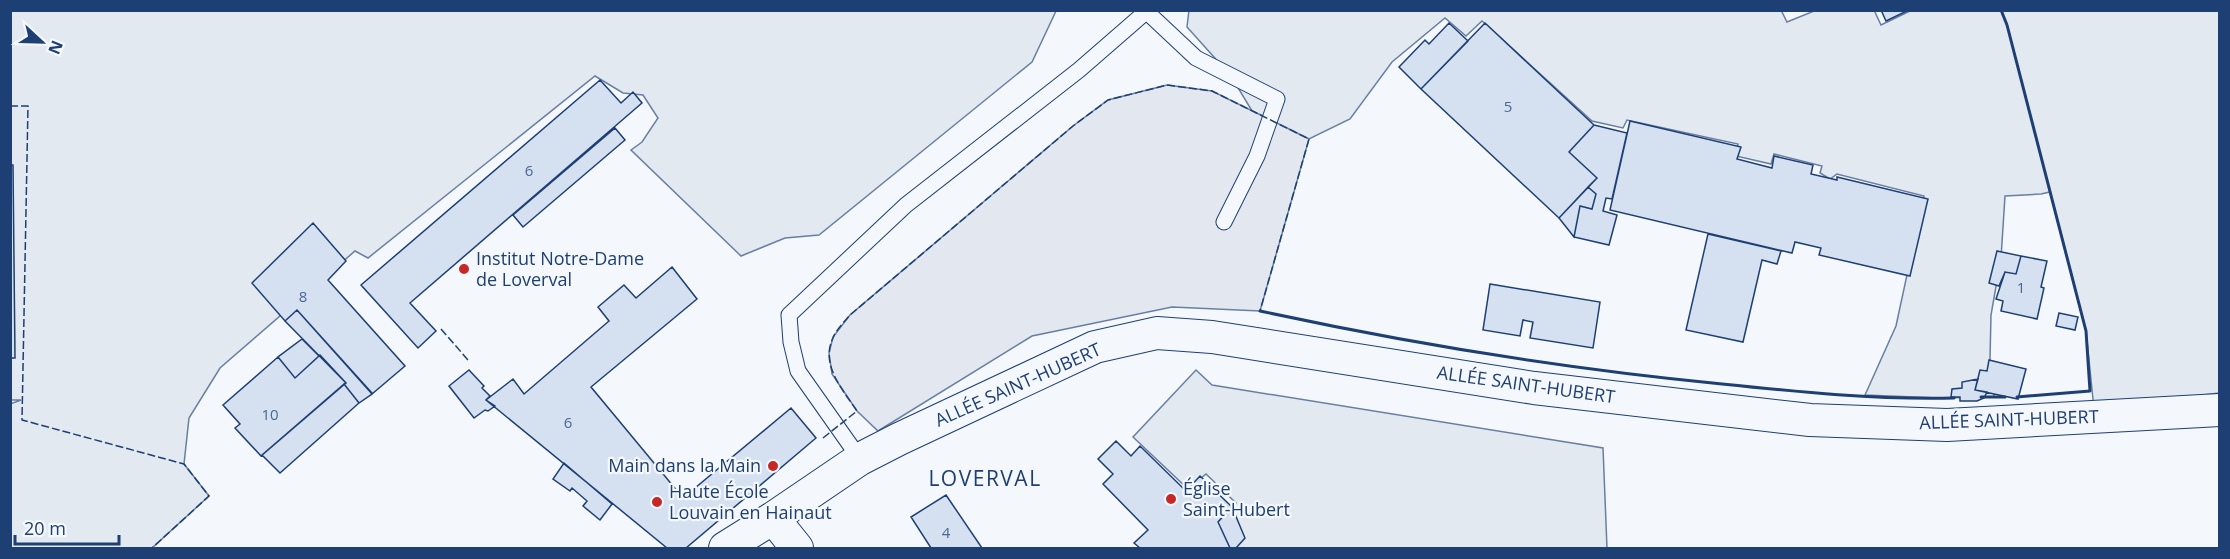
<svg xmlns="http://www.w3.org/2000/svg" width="2230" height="559" font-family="'Open Sans',sans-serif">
<rect width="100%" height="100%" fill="#f4f7fb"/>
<!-- green -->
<path fill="#e3e9f0" stroke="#687fa3" stroke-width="1.5" d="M1189,10H1781L1787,22L1814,11L1874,10L1881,25L1912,10L2219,11V393L2094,409L2086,331L2050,192L2041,194L2005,196L2001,258L1991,315L1990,359L1994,397L1939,398L1865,395L1896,326L1924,196L1837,174L1830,179L1820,173L1822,166L1774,154L1771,164L1736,156L1738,144L1627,120L1623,128L1592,121L1482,21L1466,36L1445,18L1392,62L1350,119L1309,139L1252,111L1231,76L1187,27Z
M11,11H1056L1032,62L819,235L785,238L741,256L631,150L642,142L658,118L643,95L623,93L595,76L368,258L355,251L220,368L189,418L184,464L209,496L152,548H11L10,404L21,400H10Z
M1196,370L1212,385L1603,448L1607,548H1237L1232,531L1218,519L1236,503L1206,474L1188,489L1133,437Z"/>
<!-- parking -->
<path fill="#e3e8f0" stroke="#687fa3" stroke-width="1.5" d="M1167,85L1212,91L1309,139L1260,311L1172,307L1032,336L878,431L857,411L832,374L829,353L833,337L850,315L1073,126L1108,100Z"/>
<!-- building -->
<path fill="#d5e0f0" stroke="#1d3f73" stroke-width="1.5" d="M1881,10H1909L1886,21Z
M1449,23L1468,41L1421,89L1399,67L1425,40L1429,44Z
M1485,23L1594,125L1569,152L1597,178L1559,218L1421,89Z
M600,80L621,103L633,92L642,103L410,303L436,331L418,348L361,285Z
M1630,121L1741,147L1737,159L1772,168L1774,156L1813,165L1811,174L1837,180V177L1928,199L1910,276L1819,255L1821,248L1795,242L1792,253L1610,210Z
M1594,125L1627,133L1612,199L1606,198L1603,211L1617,215L1609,245L1574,237L1580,206L1592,209L1596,194L1588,187L1597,178L1569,152Z
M615,128L625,140L523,227L513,215Z
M10,165H13L15,358H10Z
M1588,187L1596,194L1592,209L1580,206L1574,237L1559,218Z
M313,223L346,261L328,280L405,366L372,394L297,310L285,321L252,283Z
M1708,234L1781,251L1777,264L1762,260L1743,342L1686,330Z
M1997,251L2021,256L2016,274L2005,272L1999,286L1989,283Z
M2021,256L2047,261L2041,287L2044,288L2037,319L2001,311L2003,301L1996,299L2005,272L2016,274Z
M672,267L697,299L591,387L683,498L791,408L816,438L686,548H667L486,400L513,379L524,394L609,321L598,307L624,285L636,298Z
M1490,284L1600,302L1593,348L1530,338L1533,322L1523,320L1520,336L1483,330Z
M297,310L372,393V394L359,403L344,384L346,383L285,321Z
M2059,313L2078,317L2075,330L2056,326Z
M302,339L319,356L295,378L278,357Z
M320,355L346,383L261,456L235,428L240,424L223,405L278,357L295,378Z
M1989,360L2026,369L2018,399L1975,390L1980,370L1987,371Z
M469,370L484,386L482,388L490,396L486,400L495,406L488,411L485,410L474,418L449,386Z
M1978,379L1975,390L1987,392L1984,398L1977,401H1960V397H1951L1952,389L1962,388V382Z
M344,384L359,403L280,473L262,455Z
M1116,441L1131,456L1140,446L1186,491L1200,476L1232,507L1218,522L1230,548H1140L1134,543L1148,530L1103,484L1113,474L1098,459Z
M564,463L612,504L600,520L583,506L587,501L572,488L570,491L553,479Z
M946,495L982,548H931L911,517Z
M1232,507L1245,538L1236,548H1230L1218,522Z"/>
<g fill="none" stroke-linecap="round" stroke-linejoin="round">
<defs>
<path id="service" d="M1147,12L1196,58L1277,99L1257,156L1224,222
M860,459L798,371L791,342L789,315L906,205L1079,70L1148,10"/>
<path id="minor" d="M773,518L797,548
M725,548L773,518L860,459L899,439L1095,347L1157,333L1212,337L1534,388L1810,420L1947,425L2220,410"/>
</defs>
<!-- service casing -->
<use href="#service" stroke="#1d3f73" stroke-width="17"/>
<!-- minor casing -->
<use href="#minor" stroke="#1d3f73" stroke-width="34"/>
<!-- service -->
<use href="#service" stroke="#f4f7fb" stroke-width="15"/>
<!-- minor -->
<use href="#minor" stroke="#f4f7fb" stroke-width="32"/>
<!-- fence -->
<path stroke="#1d3f73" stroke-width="1.5" stroke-dasharray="8 3" stroke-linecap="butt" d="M10,106H28L22,420L184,464L209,496L152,548
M441,329L468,360
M823,438L857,411C843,390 820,365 833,338C836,330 844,322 850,315L1073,126L1108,100L1167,85L1212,91L1309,139L1260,311"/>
<!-- wall -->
<path stroke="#1d3f73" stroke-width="3" d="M2001,10L2007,25L2086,331L2090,391L2017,397
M1260,311C1412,344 1567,369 1722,384C1799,392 1877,400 1954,398
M1981,397H2005"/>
</g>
<!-- markers -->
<g fill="#c62828" stroke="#f4f7fb" stroke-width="2">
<circle cx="464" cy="269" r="6"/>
<circle cx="773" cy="466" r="6"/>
<circle cx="1171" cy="499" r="6"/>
<circle cx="657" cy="502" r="6"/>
</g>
<g text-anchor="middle" stroke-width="4.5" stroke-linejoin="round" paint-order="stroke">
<!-- number labels -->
<g font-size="15" fill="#4b6792">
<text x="1508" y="112">5</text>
<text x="529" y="176">6</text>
<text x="2021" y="293">1</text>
<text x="303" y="302">8</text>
<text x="270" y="420">10</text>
<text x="568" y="428">6</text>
<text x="946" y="538">4</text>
</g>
<!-- poi labels -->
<g font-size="18" fill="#1d3f73" stroke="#f4f7fb" text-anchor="start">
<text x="476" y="265">Institut Notre-Dame<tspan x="476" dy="21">de Loverval</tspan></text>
<text x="761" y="472" text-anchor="end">Main dans la Main</text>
<text x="1183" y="495">Église<tspan x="1183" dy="21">Saint-Hubert</tspan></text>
<text x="669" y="498">Haute École<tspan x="669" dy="21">Louvain en Hainaut</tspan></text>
</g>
<!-- street labels -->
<g font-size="18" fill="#1d3f73" stroke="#f4f7fb">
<text transform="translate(1018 385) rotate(-24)" y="6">ALLÉE SAINT-HUBERT</text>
<text transform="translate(1526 385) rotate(8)" y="6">ALLÉE SAINT-HUBERT</text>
<text transform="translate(2009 420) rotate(-2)" y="6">ALLÉE SAINT-HUBERT</text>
</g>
<!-- quarter labels -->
<g font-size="21" letter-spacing="1.5" fill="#1d3f73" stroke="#f4f7fb">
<text x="985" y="486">LOVERVAL</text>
</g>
</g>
<!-- border -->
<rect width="2230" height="559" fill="none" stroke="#1d3f73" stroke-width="24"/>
<!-- north arrow -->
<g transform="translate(42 42) rotate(112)" stroke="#f4f7fb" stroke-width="4.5" paint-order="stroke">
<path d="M0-4.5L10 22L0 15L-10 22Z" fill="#1d3f73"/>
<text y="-9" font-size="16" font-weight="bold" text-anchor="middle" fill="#1d3f73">N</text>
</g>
<!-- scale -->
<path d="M15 535v9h104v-9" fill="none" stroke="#1d3f73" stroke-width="3"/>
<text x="24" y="535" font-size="18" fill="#1d3f73" stroke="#f4f7fb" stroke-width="4.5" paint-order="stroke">20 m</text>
</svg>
